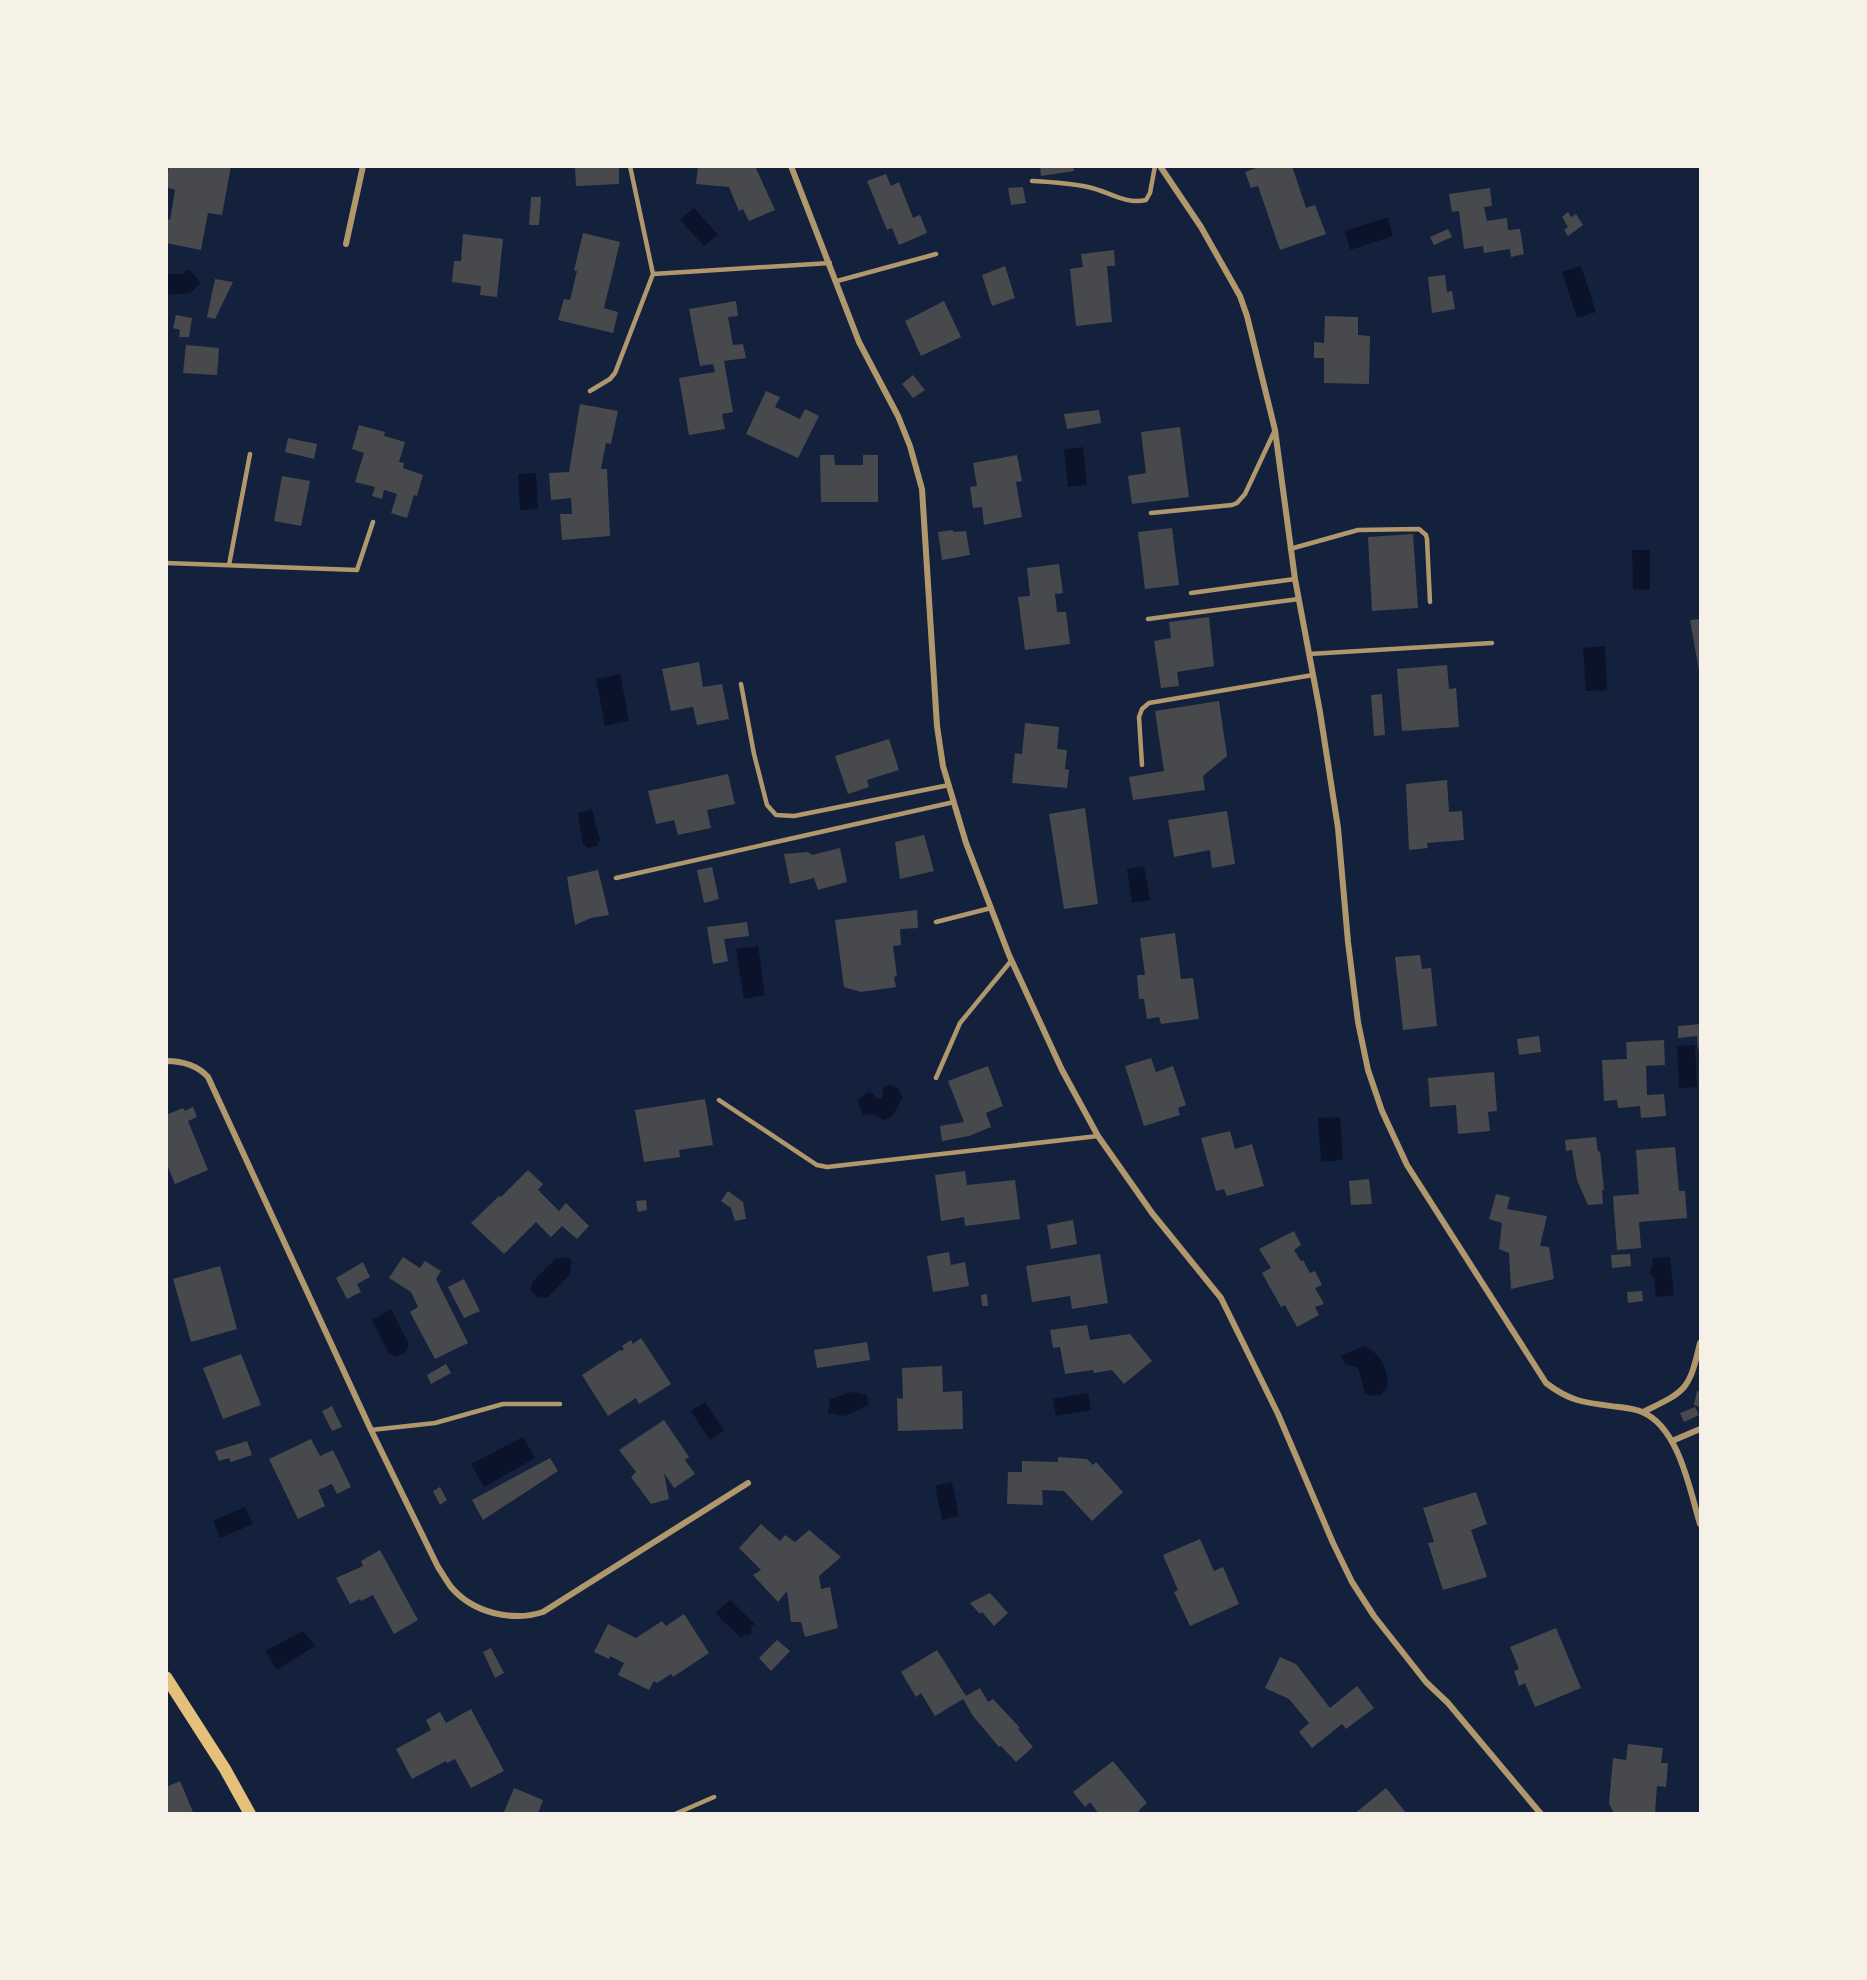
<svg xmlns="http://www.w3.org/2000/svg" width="1867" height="1980" font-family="Montserrat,sans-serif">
<rect width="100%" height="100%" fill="#14213d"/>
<!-- water -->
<path fill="#0b132b" d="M694,208L718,235L704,246L680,220Z
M1388,217L1393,236L1350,250L1345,231Z
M1581,266L1596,312L1577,318L1562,272Z
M189,269L201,283L190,293L167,295V274H182Z
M1083,447L1087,485L1068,487L1064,449Z
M536,473L538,509L520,510L518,474Z
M1632,550H1650V590L1633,589Z
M1605,646L1607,690L1586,691L1583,648Z
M620,674L629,721L605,726L596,679Z
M592,809L600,840L597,846L588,848L583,845L578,813Z
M1144,866L1150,900L1132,903L1127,869Z
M758,946L765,995L744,999L736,949Z
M1695,1045L1697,1087L1679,1088L1677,1046Z
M889,1085L897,1087L903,1098C895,1107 897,1117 883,1120L872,1114L863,1115L857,1100L868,1092L872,1093L878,1099L882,1098L883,1095L882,1089Z
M1340,1117L1343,1160L1321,1162L1318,1118Z
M568,1257L572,1261L570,1274L547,1298L537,1297L531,1291L532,1282L555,1259Z
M1670,1257L1674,1295L1656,1297L1654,1277L1649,1273L1653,1265L1652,1258Z
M391,1309L409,1344L406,1352L397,1357L389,1354L372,1320Z
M1363,1346C1380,1352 1389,1369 1387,1387L1380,1395L1372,1396L1365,1393L1358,1368L1346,1364L1341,1356Z
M851,1392L867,1395L869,1405L845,1416L828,1413L830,1399Z
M1088,1393L1091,1410L1056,1416L1053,1399Z
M705,1402L724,1431L710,1440L691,1411Z
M523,1437L535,1458L484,1487L471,1464Z
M952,1482L959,1516L942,1520L935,1486Z
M245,1507L253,1524L220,1538L213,1521Z
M730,1600L755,1624L751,1627L752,1633L748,1636L744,1635L741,1638L715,1613Z
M303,1631L315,1646L277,1670L265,1651Z"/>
<!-- building -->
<path fill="#48494c" d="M169,166H231L222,215L208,213L201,250L166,243V219L170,220L175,190L166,187Z
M575,166H619V184L576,186Z
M698,166H755L775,210L749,221L743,209L739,211L729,187L696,184Z
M1040,166H1073L1074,171L1041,176Z
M1262,166H1292L1306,208L1315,205L1326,234L1280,250L1258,186L1251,188L1245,172Z
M886,174L891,186L899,182L913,218L920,215L927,233L899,245L892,228L887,230L867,181Z
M1023,187L1026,203L1011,205L1008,188Z
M1490,188L1492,206L1484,207L1487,221L1507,218L1508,230L1520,229L1524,254L1511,257L1510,249L1484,253L1483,246L1464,249L1459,211L1452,212L1449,194Z
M531,197H541L539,225H529Z
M1568,212L1571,217L1576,214L1583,225L1568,236L1564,230L1568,227L1562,217Z
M1448,229L1452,237L1434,245L1430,237Z
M583,233L620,242L604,308L618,312L613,333L558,320L564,299L570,300L577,271L574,270Z
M463,234L503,239L497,297L480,295L481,286L452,282L454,261H461Z
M1114,250L1115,266H1107L1112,322L1076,326L1070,269L1083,267L1081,254Z
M1005,266L1015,298L992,306L982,275Z
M1445,275L1447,292L1452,291L1455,309L1432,313L1428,277Z
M215,279L233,282L215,319L207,317Z
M736,301L738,316L728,317L733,345L743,344L746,358L724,361L733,412L722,414L725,429L689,435L679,378L715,372L713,364L700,366L689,309Z
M944,301L961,337L921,356L905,321Z
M176,315L192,318L189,337H179L180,330L173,328Z
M1325,316L1358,317V335L1370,336L1369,384L1324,383V358H1314V342L1324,343Z
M186,345L219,348L217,375L183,373Z
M913,375L925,390L913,398L902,384Z
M766,391L780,397L775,407L800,419L805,409L819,416L798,458L746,434Z
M580,404L618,411L611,444L606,443L601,469H607L610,536L562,540L560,514H572L571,498L551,500L549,473L569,472Z
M1099,410L1101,423L1067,429L1064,414Z
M359,425L385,432L384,436L405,442L399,462L404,463L403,468L423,475L417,496L414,495L407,518L391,513L397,494L384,490L382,499L372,496L375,487L355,482L364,453L352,449Z
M1180,427L1189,497L1132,504L1128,476L1146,473L1141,432Z
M288,438L317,444L314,459L285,452Z
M820,455H834L835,465H863V455H878V502H821Z
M1017,455L1022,481L1016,482L1022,517L984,525L982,507L973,508L970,487L977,486L973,463Z
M282,476L310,481L301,526L274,521Z
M1172,528L1179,585L1145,589L1138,532Z
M953,530V532L966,531L970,555L942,560L938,532Z
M1413,534L1418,608L1372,611L1368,537Z
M1059,564L1063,593L1055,594L1057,612H1066L1070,644L1025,650L1018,597L1030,596L1027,568Z
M1209,617L1214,666L1177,672L1179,686L1161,688L1154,641L1171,638L1169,622Z
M1700,619V671H1699L1690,620Z
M699,662L703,687L722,684L729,719L697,725L693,707L671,711L662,669Z
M1447,665L1449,689L1456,688L1459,727L1402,731L1397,669Z
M1382,694L1385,735L1374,736L1371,695Z
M1219,701L1227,756L1203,776L1205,790L1133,800L1129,777L1164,771L1155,711Z
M1025,723L1059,727L1057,749L1067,750L1065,769L1069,770L1067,788L1012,783L1015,753L1022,754Z
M889,739L899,770L867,780L869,787L848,794L835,756Z
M728,774L735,804L707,810L711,828L678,835L674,820L656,824L648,791Z
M1447,780L1449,812L1462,811L1464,840L1427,843L1428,848L1409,850L1406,784Z
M1085,808L1098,904L1064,909L1049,814Z
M1227,811L1235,864L1212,868L1210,850L1174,857L1168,820Z
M924,835L934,871L900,879L895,842Z
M840,848L847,882L818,890L814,878L790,884L784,854L808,852L812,855Z
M712,867L719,899L704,903L697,870Z
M598,870L609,915L591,918L575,925L567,877Z
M917,910L918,928L900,929L901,945L893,946L897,976L894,977L896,987L861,992L844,987L835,920Z
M747,922L749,936L724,939L728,961L713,964L707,927Z
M1175,933L1181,979L1193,978L1199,1019L1161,1024L1159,1017L1147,1019L1144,999H1139L1137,975H1145L1140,938Z
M1420,955L1422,969L1431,968L1437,1026L1403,1030L1395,957Z
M1700,1024V1049H1698L1697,1036L1678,1038V1026Z
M1539,1036L1541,1052L1519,1055L1517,1039Z
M1664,1040L1665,1065L1646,1066L1647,1095L1664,1094L1666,1116L1641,1118L1640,1106L1618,1108L1617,1100L1604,1101L1602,1060L1627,1059L1626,1042Z
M1151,1058L1156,1072L1173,1066L1186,1105L1178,1108L1180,1115L1144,1126L1125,1066Z
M988,1066L1003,1106L986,1113L991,1127L969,1136L942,1141L940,1126L964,1122L948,1081Z
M1494,1072L1497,1111L1488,1112L1490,1131L1458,1134L1456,1105L1430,1107L1428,1078Z
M705,1099L713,1145L679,1150L680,1157L644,1162L635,1110Z
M193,1107L197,1117L188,1121L208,1170L175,1184L166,1162V1115L183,1108L185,1111Z
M1230,1131L1235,1149L1252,1144L1264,1186L1227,1196L1224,1189L1216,1191L1201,1138Z
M1596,1137L1598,1152L1600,1151L1604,1190H1602L1603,1204L1588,1205L1577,1180L1572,1150L1566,1151L1565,1140Z
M1675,1147L1679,1191H1685L1687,1218L1639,1222L1641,1248L1617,1250L1613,1196L1639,1194L1636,1150Z
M528,1170L543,1184L538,1190L559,1211L566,1203L589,1226L577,1239L562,1226L551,1237L536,1222L504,1254L471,1223L499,1196L501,1197Z
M965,1171L967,1185L1015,1180L1020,1219L965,1226L964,1217L941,1221L935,1175Z
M1369,1179L1372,1204L1351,1205L1349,1181Z
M728,1191L743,1202L746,1219L735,1221L731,1208L721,1201Z
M1496,1194L1510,1197L1507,1209L1547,1216L1540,1246L1549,1247L1554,1279L1511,1289L1509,1253L1499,1249L1502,1223L1489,1219Z
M646,1200L647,1210L638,1212L636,1201Z
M1073,1220L1077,1244L1051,1249L1047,1225Z
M1294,1231L1301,1245L1294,1250L1301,1261L1303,1260L1310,1273L1315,1271L1322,1285L1315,1288L1324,1304L1315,1307L1319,1315L1297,1327L1285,1305L1281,1307L1262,1273L1271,1268L1259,1249Z
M949,1252L951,1265L965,1262L969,1286L933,1292L927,1256Z
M1100,1254L1108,1303L1072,1309L1070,1296L1032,1302L1026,1266Z
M1630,1254L1631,1266L1612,1268L1611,1255Z
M403,1257L420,1268L425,1261L441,1271L436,1279L468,1343L435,1359L410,1312L418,1307L411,1292L389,1278Z
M363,1262L370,1277L357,1284L361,1292L347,1299L336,1278Z
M220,1266L237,1329L191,1342L173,1279Z
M464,1279L480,1311L464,1318L448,1287Z
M1642,1291L1643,1301L1628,1303L1627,1292Z
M987,1294L988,1306H982L981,1295Z
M1087,1325L1090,1340L1130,1334L1152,1361L1124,1384L1112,1370L1094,1373L1093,1370L1065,1374L1060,1347L1053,1348L1050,1330Z
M641,1338L671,1384L639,1404L636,1398L608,1416L582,1375L620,1350L622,1351L624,1349L622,1346L631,1340L633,1344Z
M867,1342L870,1360L817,1368L814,1350Z
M241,1354L261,1405L223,1419L203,1368Z
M446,1364L451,1373L431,1384L427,1375Z
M942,1366L943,1392L962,1391L963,1429L898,1431L897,1398L903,1399L902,1368Z
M1697,1391L1700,1392V1407L1694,1405Z
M332,1406L342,1427L332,1431L322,1411Z
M1695,1407L1699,1415L1684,1422L1680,1413Z
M664,1420L689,1457L685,1460L695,1474L674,1488L664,1473L669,1499L651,1504L631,1477L636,1472L619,1450Z
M311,1439L320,1456L333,1450L351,1487L337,1494L332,1484L318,1490L325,1506L298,1519L269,1459Z
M247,1441L252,1455L231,1462L229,1458L219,1461L215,1451Z
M1058,1457L1087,1459L1093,1465L1096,1462L1123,1492L1092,1521L1064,1491L1042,1490L1043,1505L1007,1504L1008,1472H1022V1461L1058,1462Z
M550,1458L558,1471L483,1520L472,1500Z
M440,1487L447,1500L440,1505L433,1491Z
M1476,1492L1487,1524L1471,1530L1487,1577L1443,1590L1428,1543L1434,1542L1423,1508Z
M761,1524L780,1541L785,1535L795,1542L809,1530L841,1557L819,1576L821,1589L830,1587L838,1628L805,1637L801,1622H791L787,1591L778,1602L753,1575L761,1570L739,1548Z
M1200,1539L1214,1571L1223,1567L1239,1604L1190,1626L1174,1592L1178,1590L1163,1555Z
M380,1550L418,1620L394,1634L373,1595L361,1601L360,1599L350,1604L336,1578L363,1566L361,1561Z
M990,1593L1008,1613L994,1626L982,1612L980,1614L970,1603Z
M684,1614L709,1653L673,1677L671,1674L657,1683L654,1681L649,1690L618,1675L624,1663L610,1656L609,1659L594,1652L608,1624L636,1638L662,1621L666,1626Z
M1556,1628L1581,1688L1535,1707L1525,1683L1519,1686L1514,1671L1519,1669L1510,1647Z
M777,1640L790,1651L771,1671L759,1658Z
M491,1648L504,1673L495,1678L483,1652Z
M937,1650L966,1696L980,1688L988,1702L993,1699L1020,1728L1018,1729L1033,1747L1016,1762L1001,1746L999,1747L973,1716L963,1699L935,1716L921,1693L916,1697L901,1672Z
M1280,1657L1296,1664L1330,1708L1357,1686L1374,1708L1346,1729L1342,1724L1312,1748L1299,1732L1309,1723L1289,1699L1265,1688Z
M471,1709L504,1771L471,1788L455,1759L447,1763L446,1761L412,1779L396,1749L431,1730L426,1720L440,1712L446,1723Z
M1628,1744L1663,1748L1661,1763H1668L1666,1787L1657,1786L1655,1814H1614L1609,1803L1613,1758L1626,1760Z
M1113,1761L1147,1803L1139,1810V1814H1099L1090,1802L1085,1807L1073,1792Z
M180,1781L193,1812L166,1814V1787Z
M514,1788L543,1800L538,1814L504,1812Z
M1386,1788L1407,1814H1354Z"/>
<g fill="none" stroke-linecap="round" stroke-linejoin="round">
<!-- service -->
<path stroke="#b1986c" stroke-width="4.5" d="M630,166L653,274
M1032,181C1050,182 1069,183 1088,187C1108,191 1125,205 1146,200L1150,193L1155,166
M837,281L936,254
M590,391L610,379L615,373L653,274L830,263
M1151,513L1232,505L1237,503L1245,494L1275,430
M1290,549L1358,530L1419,529L1426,535L1427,539L1430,602
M166,563L357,570L373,522
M229,565L250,454
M1191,593L1295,579
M1148,619L1299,599
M1309,654L1492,643
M741,684L754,754L767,805L776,815L794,816L949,785
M1142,765L1139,717L1142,709L1149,703L1313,675
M616,878L954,802
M936,922L991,908
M936,1078L960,1023L1011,961
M719,1100L817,1165L827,1167L1098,1136
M371,1430L435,1423L503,1404H560
M675,1814L714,1797"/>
<!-- minor -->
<path stroke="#b1986c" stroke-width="6" d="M791,166L859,342L898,416L910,446L922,489L937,726L943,766L966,843L1009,955L1062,1070L1098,1136L1152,1213L1221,1298L1278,1414L1333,1543L1352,1582L1374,1616L1426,1682L1448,1703L1541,1814
M1160,166L1201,227L1240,296L1247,316L1275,430L1295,579L1320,712L1338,828L1348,942L1358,1022L1368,1070L1382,1111L1407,1165L1546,1383C1572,1403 1588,1403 1619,1407C1626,1408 1635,1409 1642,1412C1679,1427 1690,1491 1700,1524
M346,244L363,166
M166,1061C183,1061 197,1065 208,1077L371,1430L438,1567C442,1573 446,1580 451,1587C473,1613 512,1622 543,1612L748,1483
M1643,1412C1686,1391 1689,1391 1700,1343
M1672,1441L1700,1429"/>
<!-- secondary -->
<path stroke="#e5c07b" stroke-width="12" d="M166,1677L225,1769L250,1814"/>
</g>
<!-- border -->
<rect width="1867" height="1980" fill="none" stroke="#f6f1e7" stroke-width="336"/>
</svg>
